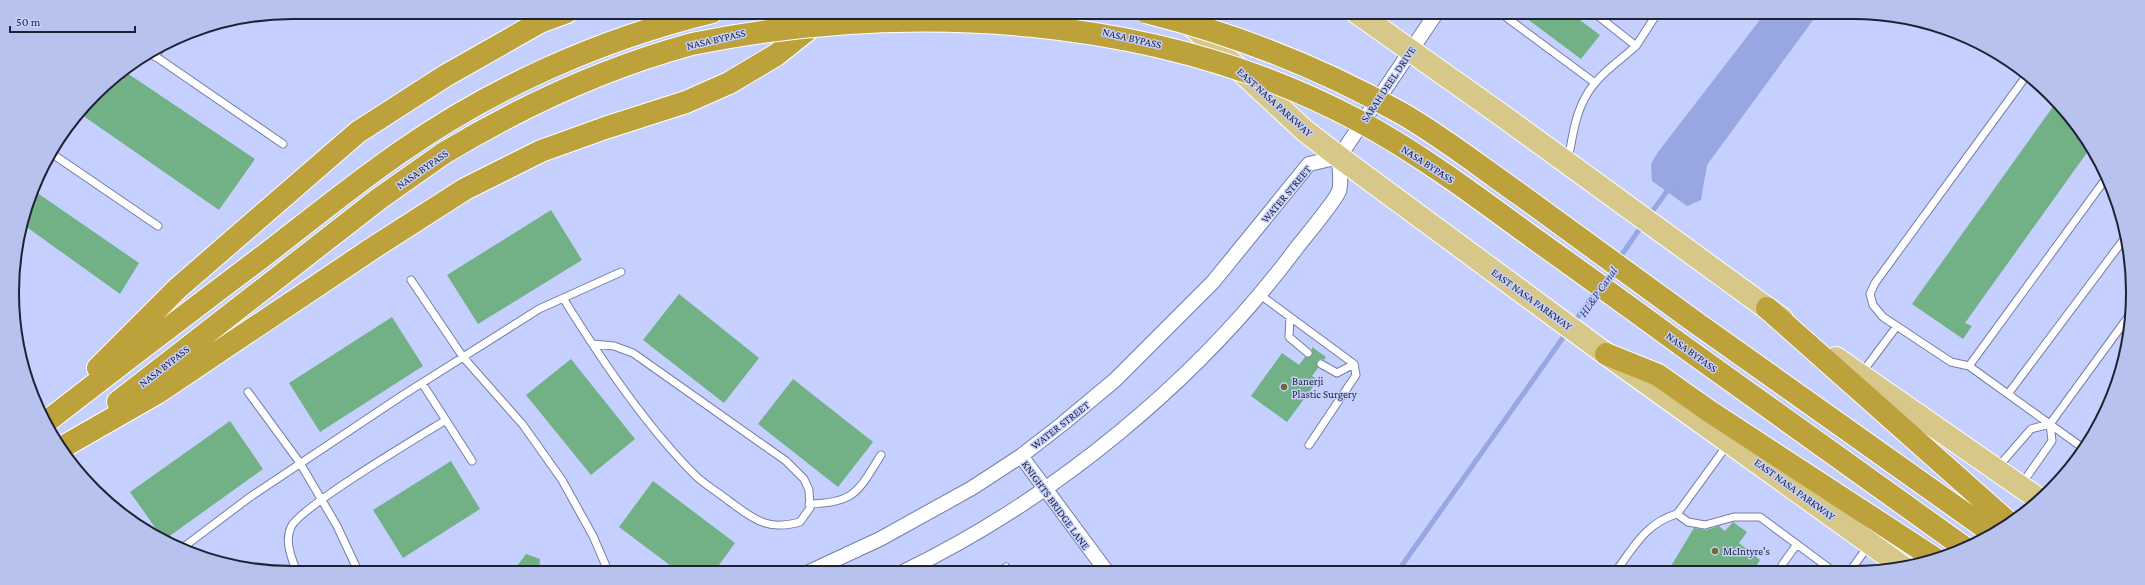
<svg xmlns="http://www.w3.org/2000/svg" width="2145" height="585" font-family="'Crimson Pro',serif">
<rect width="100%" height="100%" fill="#c5d0fe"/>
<!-- water -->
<path fill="#98a6e2" d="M1766,12H1819L1707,165L1701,200L1687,206L1652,181L1651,164L1658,152Z"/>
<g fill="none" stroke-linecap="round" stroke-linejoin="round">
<!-- stream -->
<path stroke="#98a6e2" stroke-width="5" d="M1649,216L1670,187
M1618,260L1643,224
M1573,324L1597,290
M1398,571L1567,332"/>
</g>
<!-- building -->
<path fill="#72b086" d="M1518,12H1569L1600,35L1581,59Z
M124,71L255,159L219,210L79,113L107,82Z
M2057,101L2086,136L2091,147L1965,323L1972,326L1963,339L1912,304Z
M33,190L139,263L120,294L21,223Z
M551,210L582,260L478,324L447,275Z
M679,294L759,358L724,403L643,340Z
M392,317L423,366L320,432L289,383Z
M1312,347L1326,357L1324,360L1321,359L1317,361L1318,368L1312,376L1318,380L1287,422L1251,396L1282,353L1299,365L1305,357L1312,356Z
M571,359L635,439L591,475L526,395Z
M793,379L873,442L838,487L758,424Z
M230,421L263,469L164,540L130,492Z
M451,461L480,509L403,558L373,510Z
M653,481L735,543L714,572H679L619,527Z
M1733,522L1747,532L1739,543L1760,560L1753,571H1668L1694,528L1706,530L1719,526L1725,531Z
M526,554L540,559L539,573H512Z"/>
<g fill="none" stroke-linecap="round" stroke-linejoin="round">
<defs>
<path id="lane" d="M1499,12L1595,83
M1636,46L1658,12
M152,54L283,144
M155,57L160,49
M2027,75L1875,283L1870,294L1873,305L1883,317L1951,362L1969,366L2083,448
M51,153L158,226
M1568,161C1573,133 1576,105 1595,83C1606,69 1623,58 1636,46L1593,12
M411,280L463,357L523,425L562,480L593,536L609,573
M1259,294L1354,364L1356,375L1309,445
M563,298C600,358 647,428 697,477C707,486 719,493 729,501C740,509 752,519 765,523C777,527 789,525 800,522L810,508L809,490L804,479L786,461L633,353L614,346L593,344
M1290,317L1289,337L1308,353
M1321,364L1337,373L1354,364
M1969,366L2107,177
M1861,374L1897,326
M422,383L472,461
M248,392L300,463L337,526L359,573
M2008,394L2127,235
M1728,444L1677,514L1688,522L1705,525L1734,517H1760L1833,571
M1998,467L2031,429L2050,424L2131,313
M2021,485L2052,441L2050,424
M809,504C856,503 858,491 881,455
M181,549L250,497L403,395L539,309L621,272
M1616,571C1633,548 1647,522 1677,514
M1781,571L1782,565L1797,544
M1850,571L1869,545
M1000,572L1006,567
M297,573C292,558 284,542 291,527C300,507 420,436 446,420"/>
<path id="street" d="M1339,157L1437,12
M1021,456L1107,572
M809,572L880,539L972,488L1021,456L1061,425L1115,380L1213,282L1309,164L1339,157
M903,572C1054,499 1198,381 1298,246C1306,236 1336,200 1339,191C1342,182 1339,167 1339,157"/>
<path id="primary" d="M1356,12L1500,114L1782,319
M1187,21L1304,130L1339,157L1606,354L1903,567
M1836,358L2040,500"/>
<path id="highway" d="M1767,308L2008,522
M1695,322L1991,532
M1680,344L1965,548
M1606,354L1658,375L1709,411L1934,558
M98,368L178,288L358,132L445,76L540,22L567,12
M118,402L380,198L444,153
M45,423C118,366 192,310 266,254C310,220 353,185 399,153C493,87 601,39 712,12
M61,448L157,393L370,250L465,189L541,151L605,128L686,102L729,83L776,55L830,12"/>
</defs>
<!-- lane casing -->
<use href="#lane" stroke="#747ea8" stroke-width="9"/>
<!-- street casing -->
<use href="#street" stroke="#747ea8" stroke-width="16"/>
<!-- primary casing -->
<use href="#primary" stroke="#fff" stroke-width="24"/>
<!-- highway casing -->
<use href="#highway" stroke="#fff" stroke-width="24"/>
<!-- lane -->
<use href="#lane" stroke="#fff" stroke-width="7"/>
<!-- street -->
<use href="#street" stroke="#fff" stroke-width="14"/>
<!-- primary -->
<use href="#primary" stroke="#d7c789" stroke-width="22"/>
<!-- highway -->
<use href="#highway" stroke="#bda23b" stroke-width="22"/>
<defs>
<path id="highway-bridge" d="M1146,12C1234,34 1321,68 1401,113C1443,137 1482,168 1522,196C1579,238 1637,280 1695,322
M444,153C522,106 604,68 692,44C909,0 1158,14 1357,120C1415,151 1468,190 1521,229C1574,267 1627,305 1680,344"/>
</defs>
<!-- highway-bridge casing -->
<use href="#highway-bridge" stroke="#fff" stroke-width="24" stroke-linecap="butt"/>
<!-- highway-bridge -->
<use href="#highway-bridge" stroke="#bda23b" stroke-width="22"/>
</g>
<!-- markers -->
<g fill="#766735" stroke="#c5d0fe" stroke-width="1.5">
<circle cx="1284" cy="387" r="4"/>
<circle cx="1715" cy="551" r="4"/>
</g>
<g text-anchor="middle" stroke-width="3" stroke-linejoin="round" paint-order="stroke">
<!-- street labels -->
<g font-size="11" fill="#1e2233" stroke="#c5d0fe">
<text transform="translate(1132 38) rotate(13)" y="4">NASA BYPASS</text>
<text transform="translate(716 39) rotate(-13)" y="4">NASA BYPASS</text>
<text transform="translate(1388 84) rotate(-56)" y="4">SARAH DEEL DRIVE</text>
<text transform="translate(1275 102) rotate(42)" y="4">EAST NASA PARKWAY</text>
<text transform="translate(1428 164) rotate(33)" y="4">NASA BYPASS</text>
<text transform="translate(422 169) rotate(-35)" y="4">NASA BYPASS</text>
<text transform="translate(1286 194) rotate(-50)" y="4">WATER STREET</text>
<text transform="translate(1532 299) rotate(36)" y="4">EAST NASA PARKWAY</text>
<text transform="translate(1692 352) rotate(36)" y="4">NASA BYPASS</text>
<text transform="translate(164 366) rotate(-38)" y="4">NASA BYPASS</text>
<text transform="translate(1060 425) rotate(-38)" y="4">WATER STREET</text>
<text transform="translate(1795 489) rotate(36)" y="4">EAST NASA PARKWAY</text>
<text transform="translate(1056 505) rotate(54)" y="4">KNIGHTS BRIDGE LANE</text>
</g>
<!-- poi labels -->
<g font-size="11" fill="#1e2233" stroke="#c5d0fe" text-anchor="start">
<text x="1292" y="385">Banerji<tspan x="1292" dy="13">Plastic Surgery</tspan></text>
<text x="1723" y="555">McIntyre's</text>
</g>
<!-- water labels -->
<g font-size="12" font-style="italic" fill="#323b82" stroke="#c5d0fe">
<text transform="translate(1598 292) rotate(-55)" y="4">HL&amp;P Canal</text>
</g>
</g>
<!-- crop -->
<path d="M0 0H2145V585H0ZM292 19H1853A273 273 0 0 1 2126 292V293A273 273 0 0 1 1853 566H292A273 273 0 0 1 19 293V292A273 273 0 0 1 292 19Z" fill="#b8c2ee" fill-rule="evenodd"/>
<path fill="none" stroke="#1e2233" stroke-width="2" d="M292 19H1853A273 273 0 0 1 2126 292V293A273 273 0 0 1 1853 566H292A273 273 0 0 1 19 293V292A273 273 0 0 1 292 19Z"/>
<!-- scale -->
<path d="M10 26v6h125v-6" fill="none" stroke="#1e2233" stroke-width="2"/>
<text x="16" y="26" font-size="12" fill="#1e2233" stroke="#c5d0fe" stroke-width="3" paint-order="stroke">50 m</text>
</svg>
